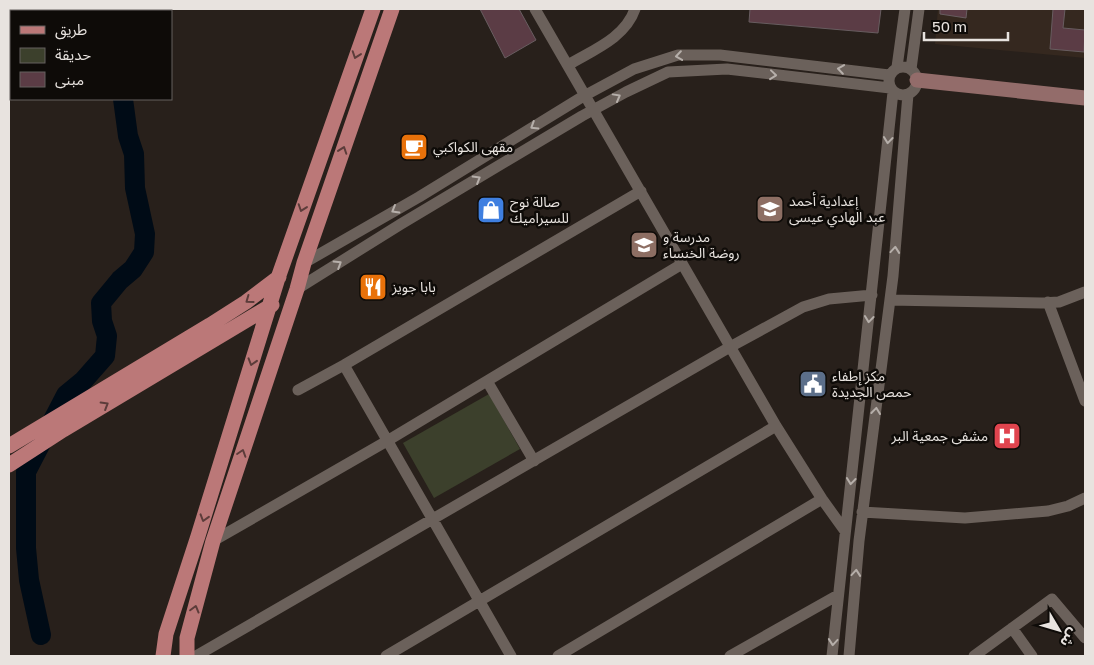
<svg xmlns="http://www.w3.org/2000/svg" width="1094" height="665" font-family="'Golos Text','Noto Sans Arabic',sans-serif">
<rect width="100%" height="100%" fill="#28201b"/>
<!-- built -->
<path fill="#35281f" d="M938,9H1085V58L935,44Z"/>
<!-- park -->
<path fill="#3c402c" d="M489,394L520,449L434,498L403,443Z"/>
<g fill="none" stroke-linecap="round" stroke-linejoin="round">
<!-- river -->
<path stroke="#000b16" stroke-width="20" d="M121,11L122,9
M41,635L29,580L26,548V472L66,395L83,381L105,356L107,336L102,321L101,303L120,280L133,269L144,252L145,234L135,188L134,154L128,136L123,99"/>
</g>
<!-- building -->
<path fill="#5b3c45" stroke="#685d60" d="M480,9H519L536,40L505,58Z
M750,9H881L878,33L749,22Z
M940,9H967L966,18L940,14Z
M1053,9H1065L1063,28L1085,30L1084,52L1050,49Z"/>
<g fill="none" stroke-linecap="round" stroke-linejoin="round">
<!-- street -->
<path stroke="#6b615b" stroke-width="11" d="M535,9L776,426L822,499L845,531
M568,65C593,50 625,38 635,9
M889 81a14 14 0 1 1 28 0a14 14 0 1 1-28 0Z
M897,67L905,9
M911,69L919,9
M304,263L419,197L582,97L634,69L678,55H720L889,75
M297,289L401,224L582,116L626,92L668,72L727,69L890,88
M890,300L1041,303L1059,302L1085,292
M1048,302L1085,401
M344,365L511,656
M487,381L534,461
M298,390L344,365L641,191
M862,512L965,518L1048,511L1068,506L1085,498
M213,541L387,441L682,264
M1012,628L1032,656
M196,656L730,347L803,307L829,299L872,295
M386,656L776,426
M558,656L822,499
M730,656L838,595
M832,656L893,92
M849,656L859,541L893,276L908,94
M974,656L1052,599L1085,638"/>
<!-- secondary -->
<path stroke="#936c6a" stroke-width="15" d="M917,80L1085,98"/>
<!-- primary -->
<path stroke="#bb7878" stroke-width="15" d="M9,446L210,325L246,302L279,277
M9,465L63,430L272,305
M163,656L166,634L198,536L278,278L373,9
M187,656V638L213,541L297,289L304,263L392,9"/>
</g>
<!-- one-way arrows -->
<defs><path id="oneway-chevron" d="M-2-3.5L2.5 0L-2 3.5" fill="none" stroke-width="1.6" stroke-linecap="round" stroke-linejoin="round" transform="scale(1.25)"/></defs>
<g stroke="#5c3c3a">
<use href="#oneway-chevron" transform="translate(356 55) rotate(109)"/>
<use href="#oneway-chevron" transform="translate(343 150) rotate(-71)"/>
<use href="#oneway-chevron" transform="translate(302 208) rotate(109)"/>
<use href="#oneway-chevron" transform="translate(249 300) rotate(144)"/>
<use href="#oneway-chevron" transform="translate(252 362) rotate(107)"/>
<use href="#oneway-chevron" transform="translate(105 405) rotate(-31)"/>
<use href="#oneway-chevron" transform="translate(242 453) rotate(-72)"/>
<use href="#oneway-chevron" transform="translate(204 518) rotate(107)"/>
<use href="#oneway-chevron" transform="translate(195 609) rotate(-75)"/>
</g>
<g stroke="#b6afaa">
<use href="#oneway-chevron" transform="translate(679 56) rotate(172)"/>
<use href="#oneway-chevron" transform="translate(841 69) rotate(-172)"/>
<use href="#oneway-chevron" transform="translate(773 75) rotate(6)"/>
<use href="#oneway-chevron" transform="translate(617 97) rotate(-29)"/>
<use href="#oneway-chevron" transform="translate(534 126) rotate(148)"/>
<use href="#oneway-chevron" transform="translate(888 140) rotate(96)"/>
<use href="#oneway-chevron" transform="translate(477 179) rotate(-31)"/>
<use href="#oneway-chevron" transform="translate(395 210) rotate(150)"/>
<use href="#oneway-chevron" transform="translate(895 250) rotate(-85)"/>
<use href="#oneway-chevron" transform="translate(338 264) rotate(-32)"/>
<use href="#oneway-chevron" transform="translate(869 319) rotate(96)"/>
<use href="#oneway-chevron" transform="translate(876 411) rotate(-83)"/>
<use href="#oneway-chevron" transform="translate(851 481) rotate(96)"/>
<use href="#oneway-chevron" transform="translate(856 573) rotate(-85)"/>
<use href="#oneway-chevron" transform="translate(833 642) rotate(95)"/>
</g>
<!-- icons -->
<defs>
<symbol id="cafe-square" viewBox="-11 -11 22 22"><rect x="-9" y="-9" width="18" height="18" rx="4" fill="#e8710a" stroke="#0e0b08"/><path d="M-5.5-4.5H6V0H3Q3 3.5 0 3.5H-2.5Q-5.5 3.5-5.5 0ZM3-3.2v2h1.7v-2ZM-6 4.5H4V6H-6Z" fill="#fff"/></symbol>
<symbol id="school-square" viewBox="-11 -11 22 22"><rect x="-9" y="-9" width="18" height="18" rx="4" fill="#8d6e63" stroke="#0e0b08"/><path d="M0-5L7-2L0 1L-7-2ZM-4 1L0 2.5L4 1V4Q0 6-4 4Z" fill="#fff"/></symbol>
<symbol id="shop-square" viewBox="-11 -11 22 22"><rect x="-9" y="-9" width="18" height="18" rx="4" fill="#3f7fe0" stroke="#0e0b08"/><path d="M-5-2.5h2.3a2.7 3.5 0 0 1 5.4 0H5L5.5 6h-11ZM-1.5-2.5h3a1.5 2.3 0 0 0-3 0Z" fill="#fff"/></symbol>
<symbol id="restaurant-square" viewBox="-11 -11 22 22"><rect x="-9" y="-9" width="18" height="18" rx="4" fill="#e8710a" stroke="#0e0b08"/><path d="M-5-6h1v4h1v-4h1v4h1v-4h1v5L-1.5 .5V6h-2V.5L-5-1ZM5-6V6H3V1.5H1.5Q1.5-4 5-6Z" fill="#fff"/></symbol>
<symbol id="civic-square" viewBox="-11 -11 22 22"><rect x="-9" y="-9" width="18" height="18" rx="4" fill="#5c6f8a" stroke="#0e0b08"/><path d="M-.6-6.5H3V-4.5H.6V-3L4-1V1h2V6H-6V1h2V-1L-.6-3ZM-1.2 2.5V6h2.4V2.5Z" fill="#fff"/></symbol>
<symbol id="hospital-square" viewBox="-11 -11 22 22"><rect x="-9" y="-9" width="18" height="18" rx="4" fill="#e0444e" stroke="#0e0b08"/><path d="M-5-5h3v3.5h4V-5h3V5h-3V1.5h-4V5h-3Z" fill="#fff"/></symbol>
</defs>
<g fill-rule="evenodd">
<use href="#cafe-square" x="398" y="131" width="32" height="32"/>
<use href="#school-square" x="754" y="193" width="32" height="32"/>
<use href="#shop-square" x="475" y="194" width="32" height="32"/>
<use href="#school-square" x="628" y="229" width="32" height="32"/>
<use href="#restaurant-square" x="357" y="271" width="32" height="32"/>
<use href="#civic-square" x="797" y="368" width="32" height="32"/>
<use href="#hospital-square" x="991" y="420" width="32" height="32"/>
</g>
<g text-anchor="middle" stroke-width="5" stroke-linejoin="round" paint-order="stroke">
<!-- poi labels -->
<g font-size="14" fill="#e8e3df" stroke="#0e0b08" text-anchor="start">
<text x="433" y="152">مقهى الكواكبي</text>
<text x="789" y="206">إعدادية أحمد<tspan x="789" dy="16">عبد الهادي عيسى</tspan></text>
<text x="510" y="207">صالة نوح<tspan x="510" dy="16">للسيراميك</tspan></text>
<text x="663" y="242">مدرسة و<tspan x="663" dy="16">روضة الخنساء</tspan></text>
<text x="392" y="292">بابا جويز</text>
<text x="832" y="381">مكز إطفاء<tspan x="832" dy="16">حمص الجديدة</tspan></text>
<text x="988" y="441" text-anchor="end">مشفى جمعية البر</text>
</g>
</g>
<!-- border -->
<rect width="1094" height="665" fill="none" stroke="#e8e3df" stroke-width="20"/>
<!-- legend -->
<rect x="10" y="10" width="162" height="90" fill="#0e0b08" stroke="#65615e"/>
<rect x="20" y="26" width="25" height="8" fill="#bb7878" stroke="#65615e"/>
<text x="55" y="35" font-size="15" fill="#e8e3df">طريق</text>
<rect x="20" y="48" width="25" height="15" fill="#3c402c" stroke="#65615e"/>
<text x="55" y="60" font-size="15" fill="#e8e3df">حديقة</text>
<rect x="20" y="72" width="25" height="15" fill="#5b3c45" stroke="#65615e"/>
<text x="55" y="85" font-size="15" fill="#e8e3df">مبنى</text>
<!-- north arrow -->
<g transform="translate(1059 630) rotate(128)" stroke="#0e0b08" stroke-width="4" paint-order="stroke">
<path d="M0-4L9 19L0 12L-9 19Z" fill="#e8e3df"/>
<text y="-8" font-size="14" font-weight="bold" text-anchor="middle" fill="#e8e3df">ش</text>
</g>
<!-- scale -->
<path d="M924 32v8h84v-8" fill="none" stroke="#e8e3df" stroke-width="2.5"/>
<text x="932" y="32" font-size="15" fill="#e8e3df" stroke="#0e0b08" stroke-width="4" paint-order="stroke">50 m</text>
</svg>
